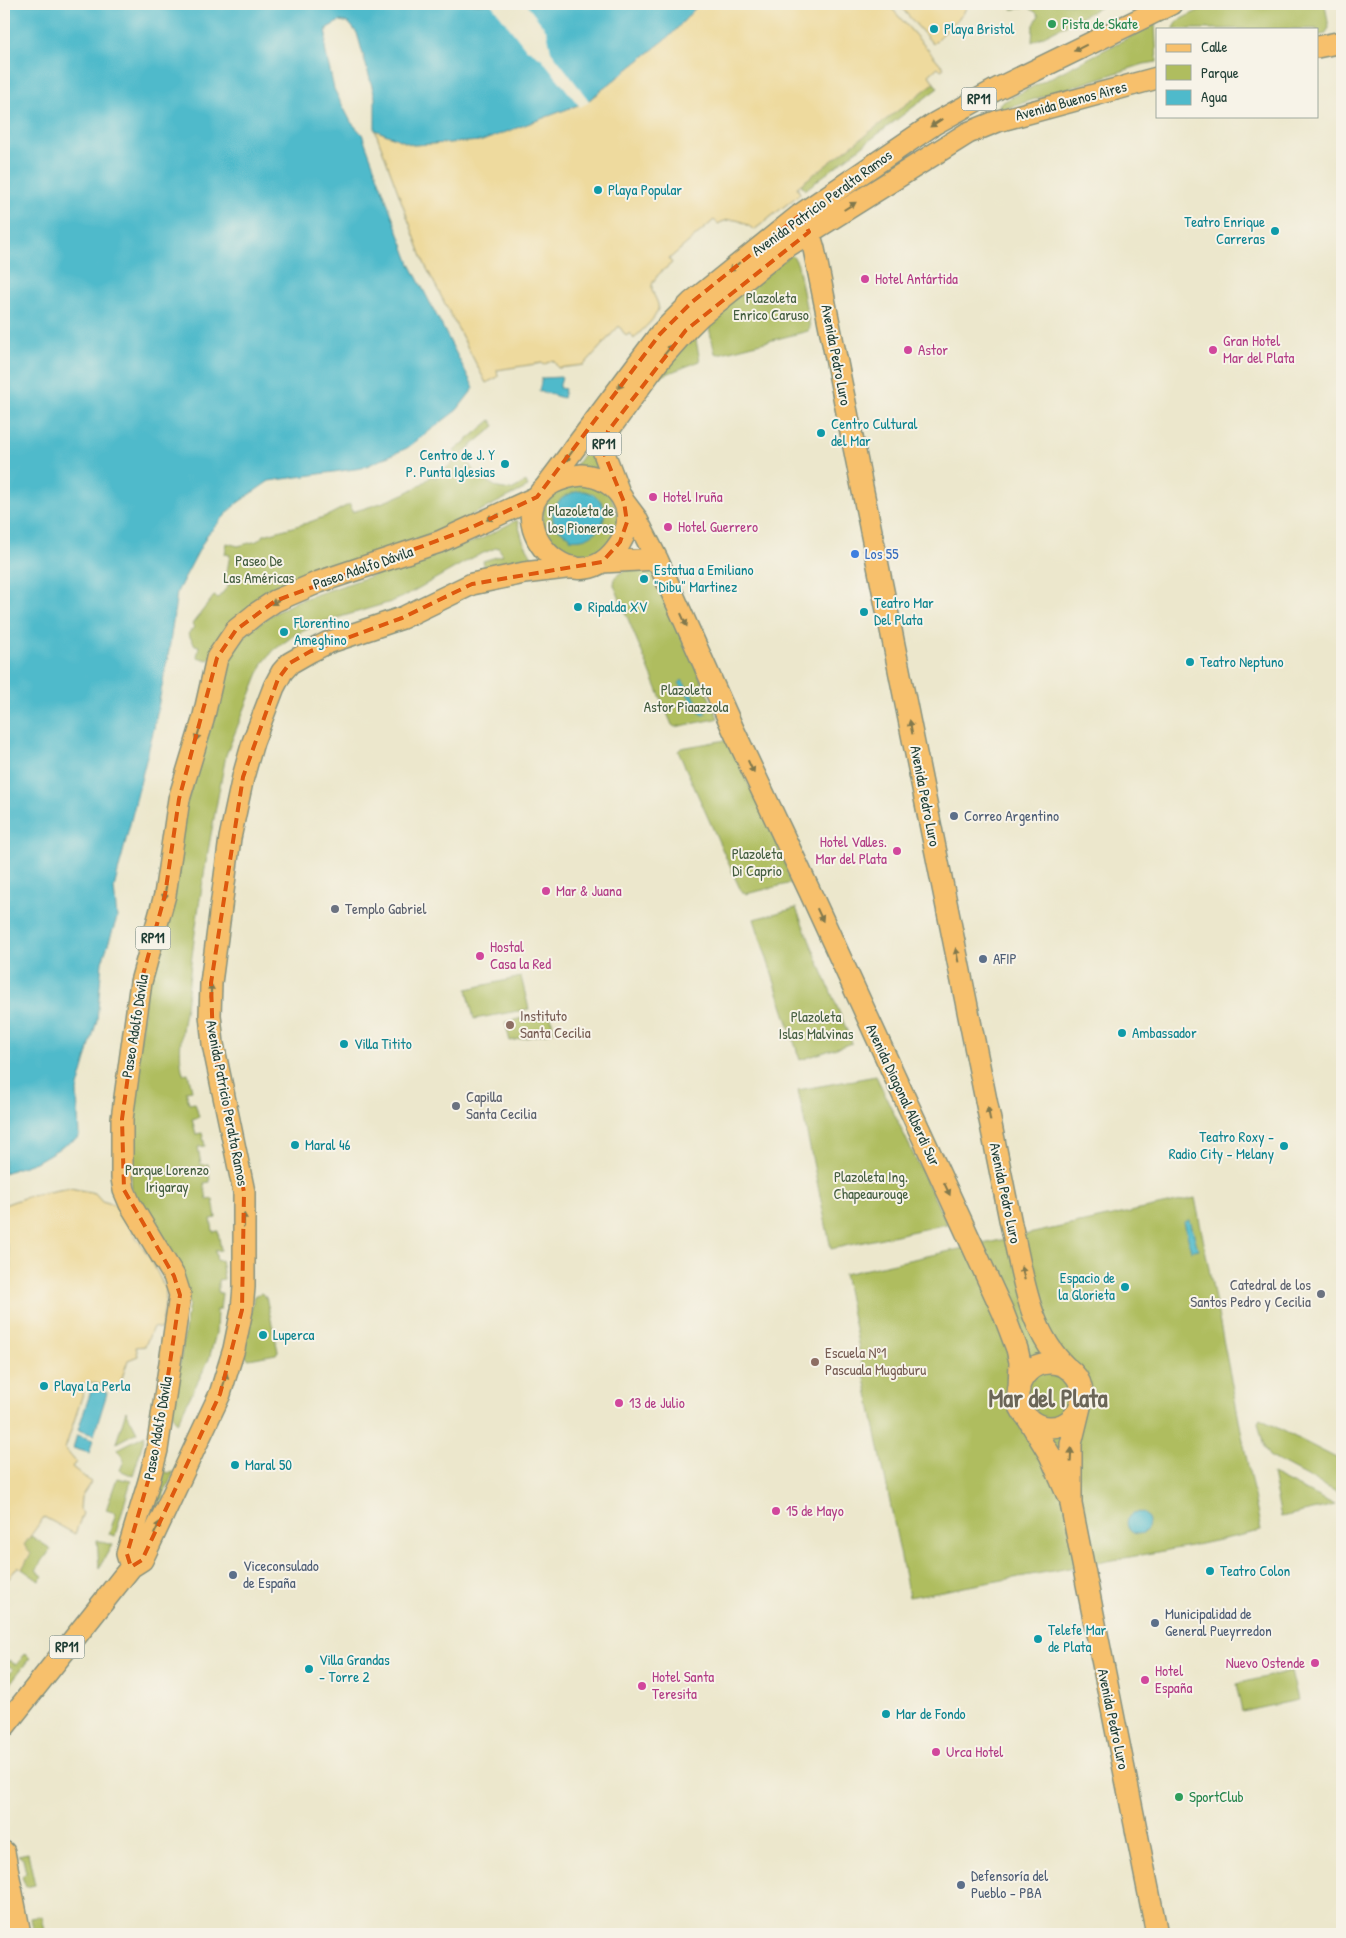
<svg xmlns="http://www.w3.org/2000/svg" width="1346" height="1938" font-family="'Patrick Hand',sans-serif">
<rect width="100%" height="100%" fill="#f7f3e8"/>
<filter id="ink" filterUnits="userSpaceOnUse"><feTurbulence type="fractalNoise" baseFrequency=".02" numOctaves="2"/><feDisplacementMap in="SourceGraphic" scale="10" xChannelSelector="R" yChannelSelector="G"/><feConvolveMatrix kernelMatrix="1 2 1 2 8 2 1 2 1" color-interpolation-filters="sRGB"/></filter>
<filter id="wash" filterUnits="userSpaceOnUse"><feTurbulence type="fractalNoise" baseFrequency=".0096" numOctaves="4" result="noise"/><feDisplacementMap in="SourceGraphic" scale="20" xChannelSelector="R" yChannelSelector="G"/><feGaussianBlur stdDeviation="1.12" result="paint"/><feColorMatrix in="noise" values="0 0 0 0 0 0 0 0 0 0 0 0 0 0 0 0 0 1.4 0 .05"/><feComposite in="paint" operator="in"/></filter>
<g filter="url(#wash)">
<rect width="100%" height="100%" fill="#ece7cc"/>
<!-- green -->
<path fill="#afbd5f" stroke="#677d4a" d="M1014,4H1107L1032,42L1033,27L1039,15L1025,4L1024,8L1012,9Z
M1212,4H1325L1329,28L1325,34L1317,36V29H1174L1175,24L1179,20Z
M1155,24L1157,62L1144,64L1001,110L999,104Z
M934,83L938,88L805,190L801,184Z
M791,255L795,259L798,265L810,328L808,331L718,354L715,353L707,319Z
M695,335L700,361L656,378Z
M491,420L495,426L464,452L463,454L476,475L498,488L511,490L526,482L528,487L444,529L322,573L208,660L197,657L199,646L195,645L188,634L194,627L192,624L214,596L218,598L230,584L225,583L230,555L225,554L227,543L238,546L257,541L264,535L307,523L329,515L350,504L352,512C379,504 411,495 433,475L435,478L459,457L454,451Z
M594,440V457L598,471L573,469Z
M574,481L610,492L620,523C616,530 607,548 601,552C565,574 524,526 551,495C556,489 567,485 574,481Z
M517,520L523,541L535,562L486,572L483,561L503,555L498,547L474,557L403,597L391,602L320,623L293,636L274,650L263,663L226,755C211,833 196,911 188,991C185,1018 176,1047 183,1074L188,1073L192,1090L186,1091L189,1104L195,1103L199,1117L192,1119L196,1134L202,1133L205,1146L198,1147L201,1165L208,1164L210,1182L204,1183L207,1200L213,1199L216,1218L211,1219L213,1232L218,1231L221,1250L215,1251L217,1261L221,1260L224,1279L218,1280V1293H222L220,1310H217L216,1333L209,1359L177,1423L172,1415L189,1304L132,1193L129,1126L147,984L182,817L219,700L229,657L249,632L271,615L297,601L481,539Z
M651,566L718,718L716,719L675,727L672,725L614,585L615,577L623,571Z
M726,740L728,741L795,881L792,883L746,894L741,891L678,751L681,748Z
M796,908L852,1043L800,1060L754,919Z
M521,977L529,1009L474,1019L467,989Z
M550,1012L554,1032L510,1041L505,1022Z
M876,1076L947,1224L831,1249L798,1090Z
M1195,1198L1261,1531L1196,1545L909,1597L844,1274Z
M261,1293L266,1297L278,1351L276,1354L249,1359L246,1357L244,1352L253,1301L255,1296Z
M126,1411L137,1432L116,1443Z
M1260,1419L1342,1461V1495L1269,1456L1264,1448L1258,1422Z
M145,1435L133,1476L120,1470L124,1461L118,1449Z
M162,1470L168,1473L174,1472L135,1557Z
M1272,1474L1335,1505L1281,1517Z
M117,1478L131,1481L115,1536L109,1534L116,1513L106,1510Z
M31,1536L51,1549L36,1570L43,1576L39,1581L22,1569L31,1553L23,1546Z
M97,1540L112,1545L99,1568Z
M25,1654L30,1658L4,1691V1673L8,1676L13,1669L6,1664L9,1660L16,1665Z
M1291,1671L1298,1700L1242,1712L1236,1684Z
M28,1853L35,1885L26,1887L22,1877L26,1873L23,1859L18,1855Z
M42,1916L45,1931L34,1934L31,1918Z"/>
<!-- sand -->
<path fill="#eeda9e" stroke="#868c69" d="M699,4H888L944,68L941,70L938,67L929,75L934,83L797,187L800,194L754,230C742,220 732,216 718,224L714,220L669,259L672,263C667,268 659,272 655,279C645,292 663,301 657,312C653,322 641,330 634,339L630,333L626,336L619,326L584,365L558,368L553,360L543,365L542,363L497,370L498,377L486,383L425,265L375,130L413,145L482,141L578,105L589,100L671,35Z
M898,4H968L963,14L933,44Z
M70,1188L95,1193L102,1201L115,1205L150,1258L165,1288L166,1298L161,1329L153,1327L145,1346L136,1347L138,1356L128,1360L118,1390L87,1381L65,1449L76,1462L72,1467L91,1482L81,1497L80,1510L83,1513L75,1534L44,1517L24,1545L31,1553L22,1569L18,1566L4,1585V1306L10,1287V1262L4,1239V1205L32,1195Z"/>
<!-- water -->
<path fill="#4fbacb" stroke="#377c80" d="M4,4H699L671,35L589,100L578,105L482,141L413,145L375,130V97L357,33L349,23L340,21L327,28L325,49L334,89L351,122L362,134L410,264L474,388L457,410L407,448L362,468L269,481L236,504L207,535L177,592L169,650L154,728L114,888L117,918L102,962L97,1020L77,1091L79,1137L36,1162L4,1173Z
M562,377L559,388L565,389L563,398L539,391L542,378Z
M584,491C621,500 603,545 570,539V536C537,523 556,491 584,491Z
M682,680L706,714L702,715L679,683Z
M1190,1220L1198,1249L1191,1251L1184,1222Z
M4,1239C14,1260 10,1284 4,1306Z
M92,1388L107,1393L94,1435L78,1430Z
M77,1435L93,1440L89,1453L73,1448Z
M1127 1523a11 11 0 1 1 22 0a11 11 0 1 1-22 0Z"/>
<!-- pier -->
<path fill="#ece7cc" d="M491,4H526L547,31L551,51L590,102L580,107L541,58L525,48Z"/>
</g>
<g filter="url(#ink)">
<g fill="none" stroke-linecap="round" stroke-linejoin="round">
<defs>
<path id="major" d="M1317,47L1342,42
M800,215L809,232L814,249L1011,1224C1023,1274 1028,1332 1068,1369
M582,475C617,477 640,510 620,543C568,624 472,487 582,475Z
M544,489L660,334L692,302L800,215L934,124L997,89L1171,4
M618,490L604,453L605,438L608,431L657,363L686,330L700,316L783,249L968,133L998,121L1157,78
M624,502L636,518L657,559L733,729L810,892L1003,1312L1017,1349L1020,1362L1019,1390
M602,562L657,559
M1018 1395a32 32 0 1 1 64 0a32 32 0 1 1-64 0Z
M1080,1407L1071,1444V1504L1157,1934
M1027,1417L1050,1455L1067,1494
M131,1567L127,1554L149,1481L157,1450L180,1295L174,1276L130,1204L124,1190L122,1178V1119L141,982L165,895L179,799L203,720L217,658L236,630L257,613L275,601L319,582L439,542L537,497
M4,1727L131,1567L142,1560L220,1394L234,1349L242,1310L244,1287V1192L213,1044L210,1015L211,983L230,838L243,777L253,742L274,687L282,672L290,663L311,651L327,643L402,618L472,584L524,573L574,567
M4,1852L20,1934"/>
</defs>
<!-- major casing -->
<use href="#major" stroke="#869280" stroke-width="24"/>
<!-- major -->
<use href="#major" stroke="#f7c06c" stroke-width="21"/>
</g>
<!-- one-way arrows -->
<defs><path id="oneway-solid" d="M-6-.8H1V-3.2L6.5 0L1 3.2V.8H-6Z" transform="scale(1.25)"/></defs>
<g fill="#80784d">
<use href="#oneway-solid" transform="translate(1080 48) rotate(154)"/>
<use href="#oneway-solid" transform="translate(936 123) rotate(147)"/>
<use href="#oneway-solid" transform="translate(850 206) rotate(-32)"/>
<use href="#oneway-solid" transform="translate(734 267) rotate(141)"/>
<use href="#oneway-solid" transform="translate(668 350) rotate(-51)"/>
<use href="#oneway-solid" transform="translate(622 383) rotate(127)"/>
<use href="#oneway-solid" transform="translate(569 456) rotate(126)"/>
<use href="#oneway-solid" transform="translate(493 517) rotate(155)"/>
<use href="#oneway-solid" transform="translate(277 601) rotate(151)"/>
<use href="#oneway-solid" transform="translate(684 620) rotate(66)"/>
<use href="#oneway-solid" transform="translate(911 727) rotate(-101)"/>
<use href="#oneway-solid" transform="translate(198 734) rotate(107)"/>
<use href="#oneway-solid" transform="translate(751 767) rotate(65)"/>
<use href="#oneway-solid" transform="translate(165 893) rotate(100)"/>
<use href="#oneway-solid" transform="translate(820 915) rotate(65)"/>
<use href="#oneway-solid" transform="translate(957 955) rotate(-101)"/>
<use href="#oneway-solid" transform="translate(211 991) rotate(-88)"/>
<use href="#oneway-solid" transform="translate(989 1114) rotate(-101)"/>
<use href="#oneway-solid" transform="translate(947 1189) rotate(65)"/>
<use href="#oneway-solid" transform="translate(244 1220) rotate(-90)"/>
<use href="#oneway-solid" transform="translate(1023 1273) rotate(-104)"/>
<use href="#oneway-solid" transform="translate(225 1380) rotate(-72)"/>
<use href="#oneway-solid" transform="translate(1071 1455) rotate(-87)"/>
<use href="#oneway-solid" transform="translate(157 1528) rotate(-65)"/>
</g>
</g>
<!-- marked area -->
<path fill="none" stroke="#de580e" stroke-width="4" stroke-dasharray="10 6" stroke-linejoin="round" d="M800,215L809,232L686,330L608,431L604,453L624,502L627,522L620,542L602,562L472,584L402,618L311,651L290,663L278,679L243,777L211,983L213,1044L244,1192L242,1310L220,1394L142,1560L131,1567L127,1554L157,1450L180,1295L174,1276L124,1190L122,1119L141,982L165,895L179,799L217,658L236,630L275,601L466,530L537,497L660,334L692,302Z"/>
<!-- markers -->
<g fill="#2e9e5b" stroke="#f7f3e8" stroke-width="2">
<circle cx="1052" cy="24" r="5"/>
<circle cx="1179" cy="1797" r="5"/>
</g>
<g fill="#0f9aa8" stroke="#f7f3e8" stroke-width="2">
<circle cx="934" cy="29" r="5"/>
<circle cx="598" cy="190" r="5"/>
<circle cx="1275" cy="231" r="5"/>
<circle cx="821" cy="433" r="5"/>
<circle cx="505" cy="464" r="5"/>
<circle cx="644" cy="579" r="5"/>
<circle cx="578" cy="607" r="5"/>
<circle cx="864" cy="612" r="5"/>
<circle cx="284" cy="632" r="5"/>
<circle cx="1190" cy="662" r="5"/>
<circle cx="1122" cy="1033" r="5"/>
<circle cx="344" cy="1044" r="5"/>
<circle cx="295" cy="1145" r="5"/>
<circle cx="1284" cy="1146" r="5"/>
<circle cx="1125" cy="1287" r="5"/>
<circle cx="263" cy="1335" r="5"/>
<circle cx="44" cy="1386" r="5"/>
<circle cx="235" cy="1465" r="5"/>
<circle cx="1210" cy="1571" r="5"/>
<circle cx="1038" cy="1639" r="5"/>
<circle cx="309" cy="1669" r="5"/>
<circle cx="886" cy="1714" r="5"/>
</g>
<g fill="#d1479c" stroke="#f7f3e8" stroke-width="2">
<circle cx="865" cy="279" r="5"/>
<circle cx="908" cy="350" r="5"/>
<circle cx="1213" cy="350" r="5"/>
<circle cx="653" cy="497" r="5"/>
<circle cx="668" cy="527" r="5"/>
<circle cx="897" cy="851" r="5"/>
<circle cx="546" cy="891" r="5"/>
<circle cx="480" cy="956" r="5"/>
<circle cx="619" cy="1403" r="5"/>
<circle cx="776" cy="1511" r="5"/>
<circle cx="1315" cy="1663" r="5"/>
<circle cx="1145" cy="1680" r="5"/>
<circle cx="642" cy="1686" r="5"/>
<circle cx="936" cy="1752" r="5"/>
</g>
<circle fill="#3f7fe0" stroke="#f7f3e8" stroke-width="2" cx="855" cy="554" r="5"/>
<g fill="#5c6f8a" stroke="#f7f3e8" stroke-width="2">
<circle cx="954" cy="816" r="5"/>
<circle cx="983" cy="959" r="5"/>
<circle cx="233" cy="1575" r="5"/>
<circle cx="1155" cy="1623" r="5"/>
<circle cx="961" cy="1885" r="5"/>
</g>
<g fill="#6b7280" stroke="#f7f3e8" stroke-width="2">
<circle cx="335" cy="909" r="5"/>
<circle cx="456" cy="1106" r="5"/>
<circle cx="1321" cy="1294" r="5"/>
</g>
<g fill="#8d6e63" stroke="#f7f3e8" stroke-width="2">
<circle cx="510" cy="1025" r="5"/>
<circle cx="815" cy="1362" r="5"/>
</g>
<g text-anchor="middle" stroke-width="4" stroke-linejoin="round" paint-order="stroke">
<!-- shield labels -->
<g fill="#f7f3e8" stroke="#60746a" stroke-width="1">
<rect x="961.5" y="87.5" width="35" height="23" rx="4"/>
<rect x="586.5" y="432.5" width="35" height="23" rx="4"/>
<rect x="135.5" y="926.5" width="35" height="23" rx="4"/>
<rect x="49.5" y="1635.5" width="35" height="23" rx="4"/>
</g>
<g font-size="14" font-weight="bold" fill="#1f3d34">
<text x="979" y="104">RP11</text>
<text x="604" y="449">RP11</text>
<text x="153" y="943">RP11</text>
<text x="67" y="1652">RP11</text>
</g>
<!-- leisure labels -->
<g font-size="15" fill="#27864d" stroke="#f7f3e8" text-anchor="start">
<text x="1062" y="29">Pista de Skate</text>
<text x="1189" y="1802">SportClub</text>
</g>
<!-- culture labels -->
<g font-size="15" fill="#0d838f" stroke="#f7f3e8" text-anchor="start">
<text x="944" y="34">Playa Bristol</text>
<text x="608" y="195">Playa Popular</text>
<text x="1265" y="227" text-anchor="end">Teatro Enrique<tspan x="1265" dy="17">Carreras</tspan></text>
<text x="831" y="429">Centro Cultural<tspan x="831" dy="17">del Mar</tspan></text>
<text x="495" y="460" text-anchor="end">Centro de J. Y<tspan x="495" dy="17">P. Punta Iglesias</tspan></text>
<text x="654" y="575">Estatua a Emiliano<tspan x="654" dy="17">"Dibu" Martinez</tspan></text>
<text x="874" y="608">Teatro Mar<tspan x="874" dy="17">Del Plata</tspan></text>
<text x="588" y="612">Ripalda XV</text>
<text x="294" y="628">Florentino<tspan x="294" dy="17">Ameghino</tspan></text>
<text x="1200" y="667">Teatro Neptuno</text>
<text x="1132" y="1038">Ambassador</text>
<text x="354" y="1049">Villa Titito</text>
<text x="1274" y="1142" text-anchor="end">Teatro Roxy -<tspan x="1274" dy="17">Radio City - Melany</tspan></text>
<text x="305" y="1150">Maral 46</text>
<text x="1115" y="1283" text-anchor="end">Espacio de<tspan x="1115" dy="17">la Glorieta</tspan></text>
<text x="273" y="1340">Luperca</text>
<text x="54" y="1391">Playa La Perla</text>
<text x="245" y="1470">Maral 50</text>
<text x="1220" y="1576">Teatro Colon</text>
<text x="1048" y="1635">Telefe Mar<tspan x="1048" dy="17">de Plata</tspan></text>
<text x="319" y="1665">Villa Grandas<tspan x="319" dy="17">- Torre 2</tspan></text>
<text x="896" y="1719">Mar de Fondo</text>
</g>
<!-- street labels -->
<g font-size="15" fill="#1f3d34" stroke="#f7f3e8">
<text transform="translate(1071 101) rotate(-15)" y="5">Avenida Buenos Aires</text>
<text transform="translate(822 203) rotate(-36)" y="5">Avenida Patricio Peralta Ramos</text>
<text transform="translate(836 355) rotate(79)" y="5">Avenida Pedro Luro</text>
<text transform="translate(363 568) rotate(-19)" y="5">Paseo Adolfo Dávila</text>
<text transform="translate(925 796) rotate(79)" y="5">Avenida Pedro Luro</text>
<text transform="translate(135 1026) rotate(-81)" y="5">Paseo Adolfo Dávila</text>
<text transform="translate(903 1095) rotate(65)" y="5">Avenida Diagonal Alberdi Sur</text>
<text transform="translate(227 1103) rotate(79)" y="5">Avenida Patricio Peralta Ramos</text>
<text transform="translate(1005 1193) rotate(78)" y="5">Avenida Pedro Luro</text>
<text transform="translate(158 1428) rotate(-80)" y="5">Paseo Adolfo Dávila</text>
<text transform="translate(1113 1719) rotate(78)" y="5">Avenida Pedro Luro</text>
</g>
<!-- hotel labels -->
<g font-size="15" fill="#b23c85" stroke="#f7f3e8" text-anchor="start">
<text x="875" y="284">Hotel Antártida</text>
<text x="1223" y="346">Gran Hotel<tspan x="1223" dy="17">Mar del Plata</tspan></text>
<text x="918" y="355">Astor</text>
<text x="663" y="502">Hotel Iruña</text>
<text x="678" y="532">Hotel Guerrero</text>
<text x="887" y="847" text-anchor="end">Hotel Valles.<tspan x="887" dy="17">Mar del Plata</tspan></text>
<text x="556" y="896">Mar &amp; Juana</text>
<text x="490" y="952">Hostal<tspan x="490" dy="17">Casa la Red</tspan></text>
<text x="629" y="1408">13 de Julio</text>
<text x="786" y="1516">15 de Mayo</text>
<text x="1305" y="1668" text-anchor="end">Nuevo Ostende</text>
<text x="1155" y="1676">Hotel<tspan x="1155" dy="17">España</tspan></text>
<text x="652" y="1682">Hotel Santa<tspan x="652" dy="17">Teresita</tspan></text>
<text x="946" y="1757">Urca Hotel</text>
</g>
<!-- park labels -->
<g font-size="15" fill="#435d3f" stroke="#f7f3e8">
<text x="771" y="303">Plazoleta<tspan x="771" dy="17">Enrico Caruso</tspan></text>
<text x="581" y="516">Plazoleta de<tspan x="581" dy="17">los Pioneros</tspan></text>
<text x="259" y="566">Paseo De<tspan x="259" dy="17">Las Américas</tspan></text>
<text x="686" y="695">Plazoleta<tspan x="686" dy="17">Astor Piaazzola</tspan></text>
<text x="757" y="859">Plazoleta<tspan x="757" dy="17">Di Caprio</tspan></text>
<text x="816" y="1022">Plazoleta<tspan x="816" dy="17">Islas Malvinas</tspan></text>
<text x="167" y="1175">Parque Lorenzo<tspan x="167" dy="17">Irigaray</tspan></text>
<text x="871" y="1182">Plazoleta Ing.<tspan x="871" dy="17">Chapeaurouge</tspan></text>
</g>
<!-- shop labels -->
<g font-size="15" fill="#366cbe" stroke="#f7f3e8" text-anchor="start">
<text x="865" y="559">Los 55</text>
</g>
<!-- service labels -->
<g font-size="15" fill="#4e5e75" stroke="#f7f3e8" text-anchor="start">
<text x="964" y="821">Correo Argentino</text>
<text x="993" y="964">AFIP</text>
<text x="243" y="1571">Viceconsulado<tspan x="243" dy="17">de España</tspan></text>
<text x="1165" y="1619">Municipalidad de<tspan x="1165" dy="17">General Pueyrredon</tspan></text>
<text x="971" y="1881">Defensoría del<tspan x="971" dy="17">Pueblo - PBA</tspan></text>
</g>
<!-- worship labels -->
<g font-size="15" fill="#5b616d" stroke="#f7f3e8" text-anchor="start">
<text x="345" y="914">Templo Gabriel</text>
<text x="466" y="1102">Capilla<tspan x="466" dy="17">Santa Cecilia</tspan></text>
<text x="1311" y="1290" text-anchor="end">Catedral de los<tspan x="1311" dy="17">Santos Pedro y Cecilia</tspan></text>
</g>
<!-- education labels -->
<g font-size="15" fill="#785e54" stroke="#f7f3e8" text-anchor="start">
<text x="520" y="1021">Instituto<tspan x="520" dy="17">Santa Cecilia</tspan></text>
<text x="825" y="1358">Escuela Nº1<tspan x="825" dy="17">Pascuala Mugaburu</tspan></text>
</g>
<!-- town labels -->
<g font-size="25" font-weight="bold" fill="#6a6557" stroke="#f7f3e8">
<text x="1048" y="1407">Mar del Plata</text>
</g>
</g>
<!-- margin -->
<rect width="1346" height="1938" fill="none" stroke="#f7f3e8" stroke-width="20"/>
<!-- legend -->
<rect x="1156" y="28" width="162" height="90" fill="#f7f3e8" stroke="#a1aaa0"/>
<rect x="1166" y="44" width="25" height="8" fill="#f7c06c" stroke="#a1aaa0"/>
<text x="1201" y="52" font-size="15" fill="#1f3d34">Calle</text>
<rect x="1166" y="65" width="25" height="15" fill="#afbd5f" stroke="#a1aaa0"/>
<text x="1201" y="78" font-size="15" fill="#1f3d34">Parque</text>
<rect x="1166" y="90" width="25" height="15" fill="#4fbacb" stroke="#a1aaa0"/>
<text x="1201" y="102" font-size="15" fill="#1f3d34">Agua</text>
</svg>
